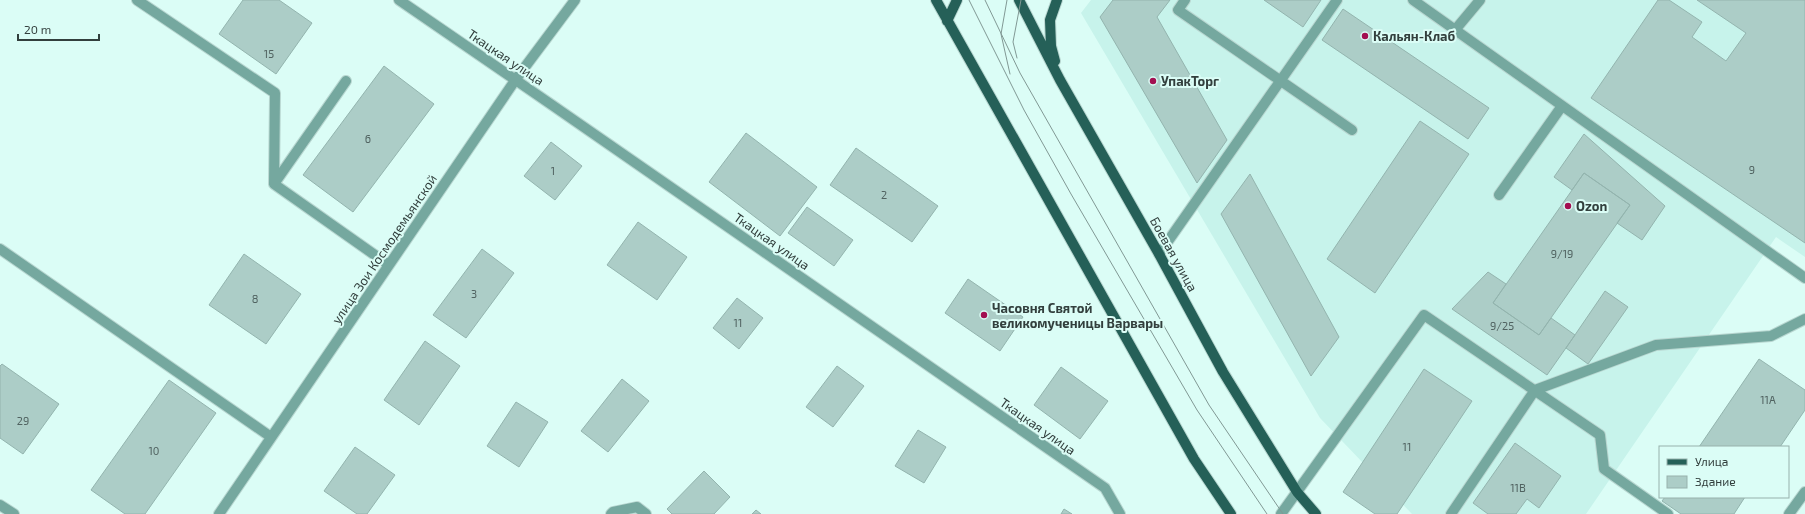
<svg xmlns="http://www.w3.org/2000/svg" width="1805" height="514" font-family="'Exo 2',sans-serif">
<rect width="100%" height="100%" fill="#dbfdf6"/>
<!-- built -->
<path fill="#c7f3eb" d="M1091,0H1805V257L1776,237L1586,514H1412L1320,418L1081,13Z"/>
<!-- building -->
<path fill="#accdc7" stroke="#93b4ae" d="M243,0H279L312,23L276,74L219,34Z
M1113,0H1170L1157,17L1227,140L1197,183L1100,17Z
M1264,0H1321L1303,27Z
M1658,0H1669L1702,22L1692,37L1726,61L1746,33L1697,0H1805V243L1591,98Z
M1343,9L1489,108L1468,139L1322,40Z
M384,66L434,104L353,212L303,175Z
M1420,121L1469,154L1375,293L1327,259Z
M746,133L817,187L780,236L709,182Z
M1584,134L1665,206L1642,240L1617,223L1630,205L1584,173L1572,190L1554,177Z
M551,142L582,166L555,200L524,176Z
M856,148L938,206L912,242L830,185Z
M1584,173L1630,205L1539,335L1493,303Z
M1250,174L1339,337L1311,376L1221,214Z
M807,207L853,240L834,266L788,233Z
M638,222L687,257L657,300L607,265Z
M482,249L514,273L466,338L433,315Z
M244,254L301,294L266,344L209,305Z
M1488,272L1506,284L1493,303L1539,335L1551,318L1575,335L1547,375L1452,309Z
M968,279L1023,317L1000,351L945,313Z
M1605,291L1628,307L1588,364L1566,348Z
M737,298L763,318L739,349L713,328Z
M425,341L460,366L419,425L384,400Z
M1759,359L1805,390V410L1780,447H1699Z
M2,364L59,404L23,454L0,438V366Z
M837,366L864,386L833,427L806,407Z
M1061,367L1108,401L1080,439L1034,405Z
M1424,369L1472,401L1397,514H1375L1343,492Z
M622,379L649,401L608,452L581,431Z
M169,380L216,413L145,514H125L91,490Z
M516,402L548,422L519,467L487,446Z
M918,430L946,447L924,483L895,466Z
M1515,443L1561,476L1539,508L1527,499L1516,514H1488L1473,503Z
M355,447L395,475L367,514H357L324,491Z
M704,471L730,497L714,514H672L667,509Z
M1665,497H1745L1734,514H1681L1662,501Z
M1064,509L1072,514H1061Z
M756,510L761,514H752Z"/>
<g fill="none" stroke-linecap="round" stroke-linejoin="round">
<defs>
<path id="minor" d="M137,0L275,93L274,184L389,265
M399,0L552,105L1105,488L1120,514
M1185,0L1178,10L1352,130
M1413,0L1805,278
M1455,30L1480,0
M274,184L346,81
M1499,195L1562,106
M0,249L271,437
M1159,254L1337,0
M0,505L14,514
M219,514L516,79L575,0
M611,514L613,512L637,507L646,514
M1281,514L1424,315L1600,435L1604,469L1668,514
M1451,514L1535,390L1656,345L1771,336L1805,319
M1789,514L1805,492"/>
<path id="major" d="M936,0L1194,459L1231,514
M1019,0L1060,80L1159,254L1223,372L1297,492L1316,514
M947,21L957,0
M1055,61L1051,46L1050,20L1057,0"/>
</defs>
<!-- minor casing -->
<use href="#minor" stroke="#b9d7d1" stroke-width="12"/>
<!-- major casing -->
<use href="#major" stroke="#b9d7d1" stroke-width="12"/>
<!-- minor -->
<use href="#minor" stroke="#75a89f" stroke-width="10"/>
<!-- major -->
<use href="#major" stroke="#256058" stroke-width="10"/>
<!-- tram -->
<path stroke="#819894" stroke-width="1" d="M969,0L1024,110L1071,194L1197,410L1267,514
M985,0L1020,73L1209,405L1283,514
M1007,0L1001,34L1010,74
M1017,58L1013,42L1021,0"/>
</g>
<!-- markers -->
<g fill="#a30f51" stroke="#dbfdf6" stroke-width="1.5">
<circle cx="1365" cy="36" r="4"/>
<circle cx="1153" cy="81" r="4"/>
<circle cx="1568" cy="206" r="4"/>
<circle cx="984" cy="315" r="4"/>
</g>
<g text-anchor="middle" stroke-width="4" stroke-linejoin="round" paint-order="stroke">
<!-- number labels -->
<g font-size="11" fill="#506260">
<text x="269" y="58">15</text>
<text x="368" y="143">6</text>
<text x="1752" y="174">9</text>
<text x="553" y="175">1</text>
<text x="884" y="199">2</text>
<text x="1562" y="258">9/19</text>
<text x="474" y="298">3</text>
<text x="255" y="303">8</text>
<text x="738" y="327">11</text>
<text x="1502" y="330">9/25</text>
<text x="1768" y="404">11А</text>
<text x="23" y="425">29</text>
<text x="1407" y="451">11</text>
<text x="154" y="455">10</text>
<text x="1518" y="492">11В</text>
</g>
<!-- poi labels -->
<g font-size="13" font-weight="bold" fill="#323f3d" stroke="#dbfdf6" text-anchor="start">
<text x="1373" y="41">Кальян-Клаб</text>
<text x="1161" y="86">УпакТорг</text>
<text x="1576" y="211">Ozon</text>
<text x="992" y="313">Часовня Святой<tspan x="992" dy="15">великомученицы Варвары</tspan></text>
</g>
<!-- street labels -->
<g font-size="13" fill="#323f3d" stroke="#dbfdf6">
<text transform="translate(506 57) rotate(34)" y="5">Ткацкая улица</text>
<text transform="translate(772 241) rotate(35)" y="5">Ткацкая улица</text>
<text transform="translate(384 249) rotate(-56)" y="5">улица Зои Космодемьянской</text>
<text transform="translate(1174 254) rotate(61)" y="5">Боевая улица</text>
<text transform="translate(1038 426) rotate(35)" y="5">Ткацкая улица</text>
</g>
</g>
<!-- legend -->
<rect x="1659" y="446" width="130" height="52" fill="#dbfdf6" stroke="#97b1ac"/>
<rect x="1667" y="459" width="20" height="6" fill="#256058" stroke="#97b1ac"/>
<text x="1695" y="466" font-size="12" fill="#323f3d">Улица</text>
<rect x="1667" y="476" width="20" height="12" fill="#accdc7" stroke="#97b1ac"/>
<text x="1695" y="486" font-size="12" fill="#323f3d">Здание</text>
<!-- scale -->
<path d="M18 34v6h81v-6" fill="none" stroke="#323f3d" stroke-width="2"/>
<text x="24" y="34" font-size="12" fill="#323f3d" stroke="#dbfdf6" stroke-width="3" paint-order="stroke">20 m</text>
</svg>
